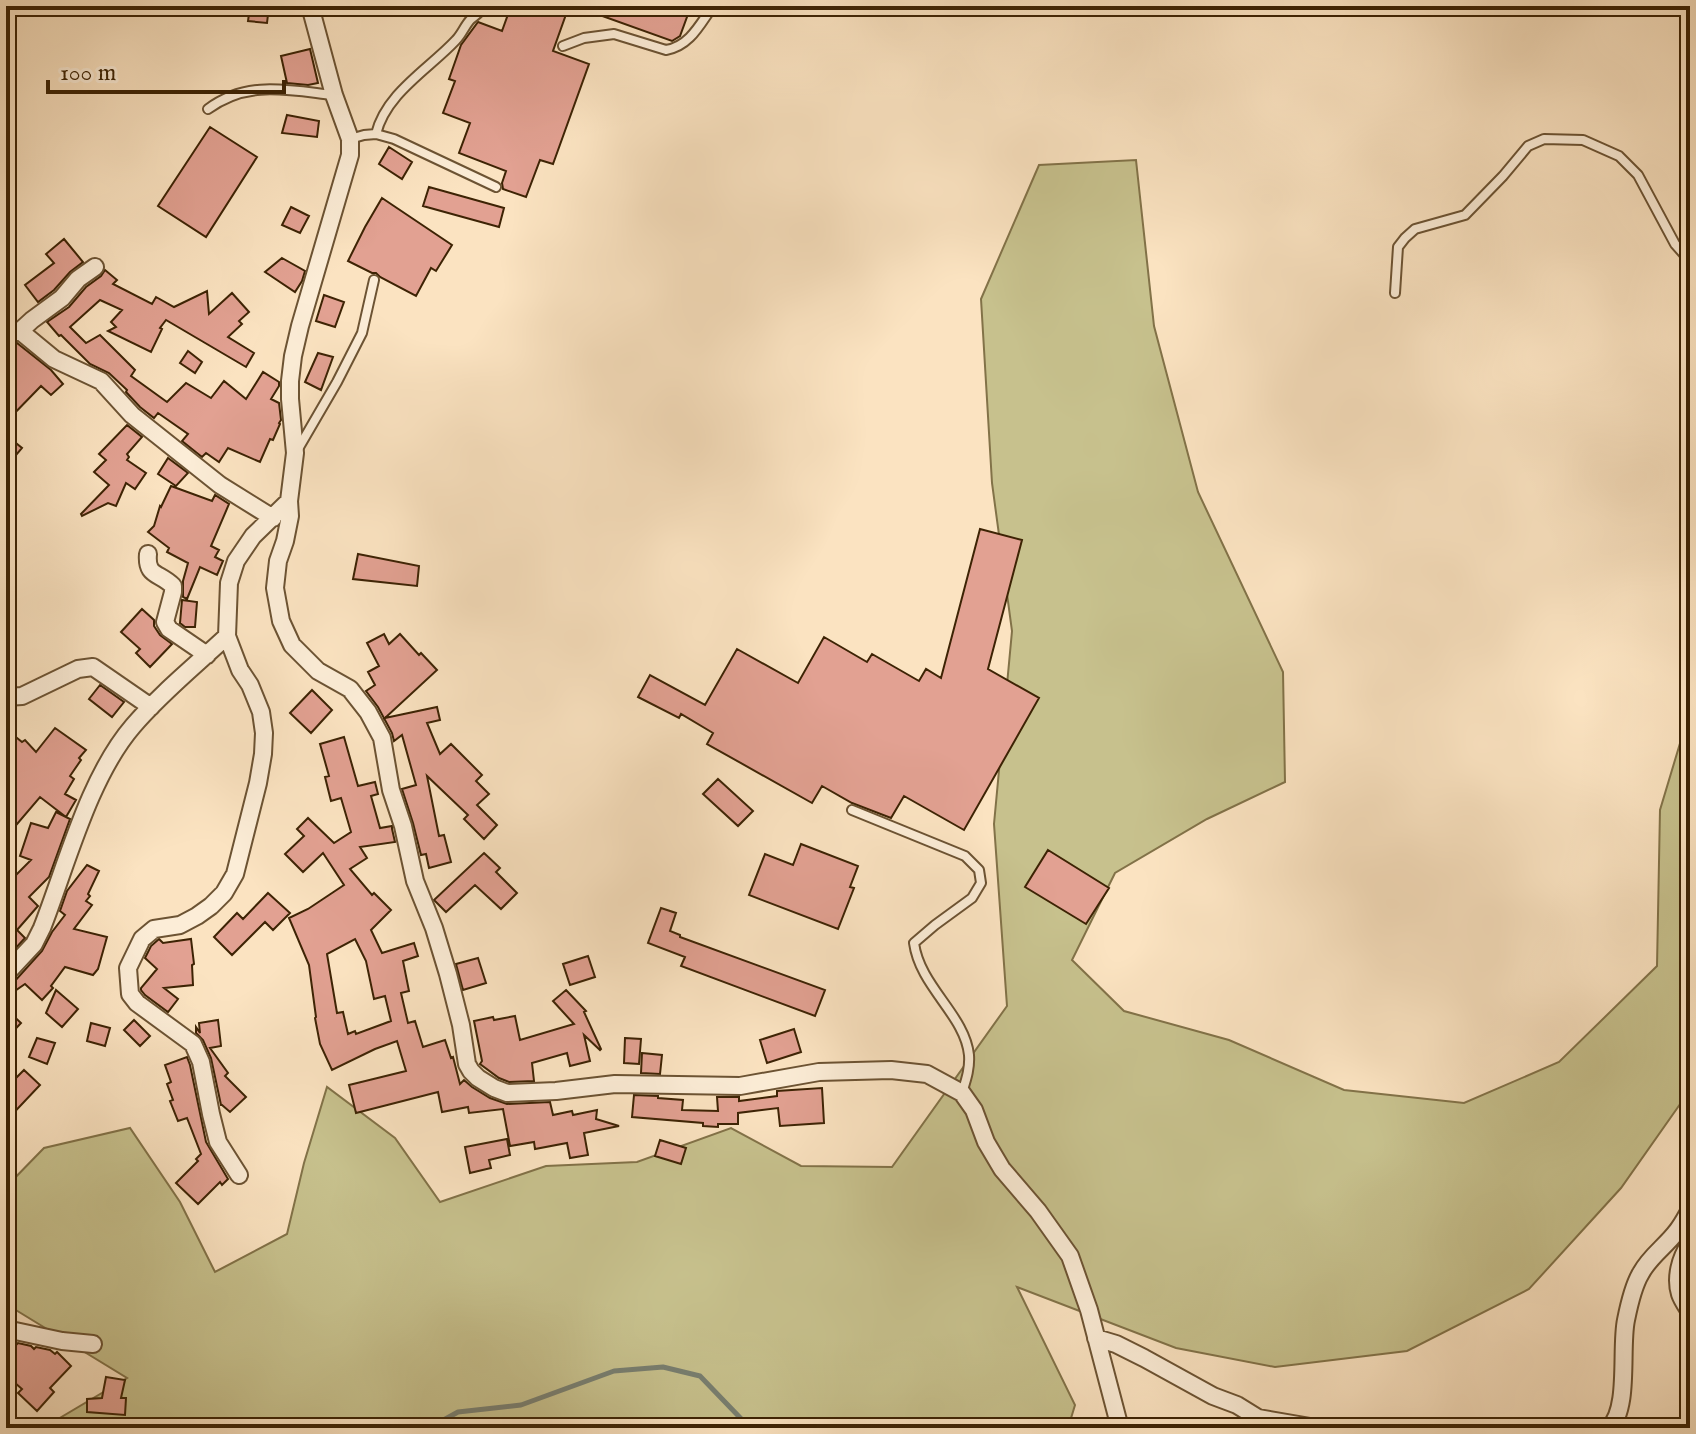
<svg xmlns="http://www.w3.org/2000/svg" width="1696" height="1434" font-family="'IM FELL English',serif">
<rect width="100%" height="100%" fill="#fbe3c1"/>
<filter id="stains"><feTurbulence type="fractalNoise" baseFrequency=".0025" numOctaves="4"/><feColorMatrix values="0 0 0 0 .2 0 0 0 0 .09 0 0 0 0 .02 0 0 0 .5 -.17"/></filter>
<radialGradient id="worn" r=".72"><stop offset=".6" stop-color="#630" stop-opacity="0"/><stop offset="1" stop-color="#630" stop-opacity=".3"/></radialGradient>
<!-- green -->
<path fill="#c7c18d" stroke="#827248" stroke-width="2" d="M1136,160L1154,326L1198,492L1283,672L1285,782L1207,819L1115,873L1072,960L1124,1011L1229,1040L1344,1090L1464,1103L1559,1062L1657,966L1660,810L1690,710V1090L1621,1188L1529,1289L1407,1351L1275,1367L1176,1348L1017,1287L1075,1405L1068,1428H43L127,1378L6,1304V1187L44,1148L130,1128L180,1202L215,1272L287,1234L304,1163L327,1087L395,1138L440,1202L546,1166L637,1162L731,1128L801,1166L892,1167L1007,1006L994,824L1012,631L992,483L981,299L1039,165Z"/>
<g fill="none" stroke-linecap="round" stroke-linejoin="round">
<!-- stream -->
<path stroke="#787f71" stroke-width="5" d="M429,1428L458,1412L521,1405L614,1371L663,1367L700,1376L750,1428"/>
</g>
<!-- building -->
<path fill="#e2a192" stroke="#3d2304" stroke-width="2" fill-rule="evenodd" d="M250,6H269L267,23L248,21Z
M511,6H569L553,51L589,64L553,164L540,160L526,197L503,189L502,183L506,171L459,153L470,123L443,113L455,81L449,79L461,45L478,22L502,31Z
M580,6H691L680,36L672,41L580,8Z
M310,49L318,83L308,85L287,83L281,56Z
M287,115L319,121L317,137L282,133Z
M210,127L257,157L206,237L158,206Z
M389,147L412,162L402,179L379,164Z
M429,187L504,208L499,227L423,206Z
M382,198L452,245L436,271L431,268L416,296L380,277L376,273H372L348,261L365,227Z
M291,207L309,216L300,233L282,225Z
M64,239L83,262L70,272L54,290L38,302L25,285L54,263L46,254Z
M282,258L305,271L302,281L295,292L265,272Z
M105,270L117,280L113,284L152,304L156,297L174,307L207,291L209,314L232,293L249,312L239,321L242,324L228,337L254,353L246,367L166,320L160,328L162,329L151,352L108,331L116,327L111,322L122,310L100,300L70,327L86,343L100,335L135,370L131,376L167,402L186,383L211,398L224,381L246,399L263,372L279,382V386L271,399L279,403L281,420L279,423L280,424L273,440L270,439L260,462L228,448L219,462L206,453L202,457L182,441L188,434L158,413L154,418L140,407L126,392L127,390L109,373L90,364L61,335L59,336L47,322L69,307L86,287L101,276Z
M324,295L344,302L335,327L316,321Z
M17,343L51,370L63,384L51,395L41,386L6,422V349Z
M188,351L202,362L195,373L180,363Z
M318,353L333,357L321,390L305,382Z
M127,425L142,437L127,454L129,457L127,460L146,473L135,489L126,483L116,506L108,503L82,516L81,514L109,485L94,472L106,460L99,454Z
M6,435L22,448L6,467Z
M168,458L188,473L176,486L158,474Z
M171,486L212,501L215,495L229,504L211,546L219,550L215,557L223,561L217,575L200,567L187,599L183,597V581L188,563L167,552L169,548L148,532L154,526L160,506L161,507Z
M980,529L1022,540L988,669L1039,698L964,830L904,796L891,818L852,803L822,786L812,803L707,744L713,733L681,714L679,718L638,697L650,675L705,705L737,649L798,683L824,637L867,662L872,654L919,681L926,669L941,678Z
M358,554L419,566L417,586L353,579Z
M182,600L197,602L195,627H185L180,623Z
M142,609L154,620V626L160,635L172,644L150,667L136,653L140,649L121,632Z
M384,634L389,644L400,634L419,655L421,653L437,670L385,718L437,707L440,720L427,723L440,754L451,744L482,775L476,781L489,794L477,805L497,825L484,839L464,819L468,815L427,776L439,836L444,835L451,862L429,868L426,854L421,855L413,823L402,789L416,785L402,735L394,741L392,733L378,707L366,691L375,685L368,672L379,666L367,643Z
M100,685L124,702L112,717L89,699Z
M312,690L332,710L311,733L290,713Z
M55,728L86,750L79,758L81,760L70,776L74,779L65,794L76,800L66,817L40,797L6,837V729L22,742L25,740L36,752Z
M344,737L358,786L375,782L378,794L371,796L380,828L392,826V829L395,842L360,847L367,858L350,869L372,895L374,893L391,910L371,930L382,953L414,943L418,956L403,961L409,991L401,993L408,1023L415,1021L423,1047L445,1040L451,1058L453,1057L460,1084L464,1080L472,1087L490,1098L507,1104L550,1102L553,1115L572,1111L573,1115L597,1110L596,1119L619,1126L584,1133L588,1155L570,1158L567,1143L535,1149L534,1142L510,1146L503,1109L469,1113L468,1107L442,1112L438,1092L356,1113L349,1085L406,1071L397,1041L375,1049L332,1070L320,1044L315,1018L316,1017L309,965L289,918L308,909L344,885L323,853L303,872L285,854L304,836L297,829L308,818L334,843L351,832L341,798L331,801L325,777L329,776L320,744ZM355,939L366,961L374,999L385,996L391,1021L356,1034L355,1031L348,1034L343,1012L337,1013L327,954Z
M718,779L753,811L738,826L703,794Z
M56,812L70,819L49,877L29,897L38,906L17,930L25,938L14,950L6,943V885L31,860L20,856L31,823L48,828Z
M801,844L858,866L850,887L854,888L838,929L749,895L765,854L793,865Z
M1048,850L1109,888L1086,924L1025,887Z
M484,853L500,868L496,872L517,893L501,909L475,885L446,912L434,900Z
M87,865L99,871L88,894L90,896L86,901L92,905L74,929L107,937L98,969L93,975L65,967L51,986L53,988L42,1000L25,984L6,997V987L14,982L42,951L52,932L65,915L60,911L67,891Z
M268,893L290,913L273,930L265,922L232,955L214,937L237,913L243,919Z
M661,908L676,913L670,931L680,935V937L825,990L815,1016L681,966L685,957L648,943Z
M159,939L163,943L191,939L194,964L192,965L193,985L164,988L178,999L168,1012L145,995L141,990V988L157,969L145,958L151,946Z
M588,956L595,977L570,985L563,964Z
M478,958L486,983L463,990L456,964Z
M56,990L78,1009L62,1027L46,1013Z
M566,990L586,1011L584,1012L601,1049L600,1050L584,1035L590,1061L570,1066L567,1053L532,1063L534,1081L509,1082L499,1078L480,1064L482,1061L474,1021L493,1017L494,1020L515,1016L520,1040L574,1024L553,1001Z
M6,1009L21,1023L6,1039Z
M134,1020L150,1036L140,1046L124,1030Z
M218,1020L221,1046L210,1048L228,1073L225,1076L246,1097L230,1112L222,1105H221L211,1058L203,1040L196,1033V1027L200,1033L199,1023Z
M91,1023L110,1028L105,1046L87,1041Z
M794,1029L801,1052L767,1063L760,1040Z
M37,1038L55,1043L47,1064L29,1057Z
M625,1038L641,1039L639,1064L624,1063Z
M642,1053L662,1055L660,1074L641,1073Z
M187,1057L190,1065L206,1142L228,1179L222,1185L220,1182L198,1204L176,1183L198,1161L196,1159L201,1154L187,1118L178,1121L170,1101L173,1100L167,1084L171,1082L165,1065Z
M24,1070L40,1085L6,1121V1088Z
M822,1088L824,1123L780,1126L778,1108L738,1113V1124H718V1127L703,1126V1123L632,1117L634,1095L658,1096V1098L683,1100L682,1110L718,1111L717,1097H739V1101L777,1096V1091Z
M507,1139L510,1155L489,1160L491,1168L470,1173L465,1147Z
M660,1140L686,1148L681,1164L655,1156Z
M6,1343L12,1349L18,1343L31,1346L34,1349L36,1347L50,1350L55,1354L57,1352L71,1366L50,1388L54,1392L37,1411L18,1393L22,1389L6,1375Z
M106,1377L125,1380L121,1398H126L125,1415L87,1412V1399L102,1398Z"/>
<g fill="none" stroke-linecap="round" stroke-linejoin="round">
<defs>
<path id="lane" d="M563,46L584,38L614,34L666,50C690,46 700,24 713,6
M208,109C247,80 288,90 333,95
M376,134C386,93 429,69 456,40C462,34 465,25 471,19C477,14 480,13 484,6
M350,139L364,135L376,134L394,139L496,187
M1395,293L1398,247L1405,238L1415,229L1465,215L1503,176L1528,146L1544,139L1583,140L1619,156L1638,175L1675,244L1690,261
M298,449L337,382L362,333L374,280
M852,810L965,856L979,870L981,883L972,898L935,925L914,943C920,987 965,1015 969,1055C970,1069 966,1080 962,1093"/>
<path id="street" d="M310,6L334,95L350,139V155L300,326L293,356L290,381V399L295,453L289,501L290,516L285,541L278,561L275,588L281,621L292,645L318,671L350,689L368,712L382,738L391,790L403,826L415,881L434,928L448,974L461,1025L467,1064L471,1071L478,1078L494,1088L507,1093L556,1091L615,1084L740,1086L819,1072L891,1070L927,1074L962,1093L974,1110L986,1142L1002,1169L1038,1211L1070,1256L1089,1310L1120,1428
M95,267L78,279L62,298L32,320L20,331L54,359L101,381L132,415L220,485L273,518
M6,338L14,332L20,331
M148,554C146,577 159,572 173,586V592L165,622L169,629L207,655
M6,697L22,696L78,669L93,667L151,707
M6,974L34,944L42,928C67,864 89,777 133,726C161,693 196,665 227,636
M239,1175L218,1142L211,1114L201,1062L193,1044L137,1003L130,994L128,968L142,939L154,929L180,925L197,916L211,906L224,893L235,874L258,783L263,754L264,733L261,712L250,685L240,670L227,636L229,583L236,561L253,536L289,501
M1690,1244C1680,1258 1675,1278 1680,1294C1682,1300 1687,1307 1690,1312
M6,1329L62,1341L93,1344
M1096,1338L1116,1344L1144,1358L1213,1396L1237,1405L1258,1418L1316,1428
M1609,1428C1630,1409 1620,1348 1626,1320C1629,1305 1633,1286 1641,1273C1650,1256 1666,1246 1677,1231C1682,1225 1686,1217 1690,1210"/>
</defs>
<!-- lane casing -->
<use href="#lane" stroke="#6c5333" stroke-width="12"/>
<!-- street casing -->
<use href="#street" stroke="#6c5333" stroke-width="20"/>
<!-- lane -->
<use href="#lane" stroke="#fcedd7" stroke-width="8"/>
<!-- street -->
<use href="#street" stroke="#fcedd7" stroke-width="16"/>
</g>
<!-- margin -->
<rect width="1696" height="1434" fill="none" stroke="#fbe3c1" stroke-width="32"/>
<rect x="8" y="8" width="1680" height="1418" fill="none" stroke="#3d2304" stroke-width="4"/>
<rect x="16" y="16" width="1664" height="1402" fill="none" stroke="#3d2304" stroke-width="2"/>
<!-- scale -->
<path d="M48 80v12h236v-12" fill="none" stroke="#3d2304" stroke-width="4"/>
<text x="60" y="80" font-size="24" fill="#3d2304" stroke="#fcedd7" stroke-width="6" paint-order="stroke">100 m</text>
<rect width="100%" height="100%" filter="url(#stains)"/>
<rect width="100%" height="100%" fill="url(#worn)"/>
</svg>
